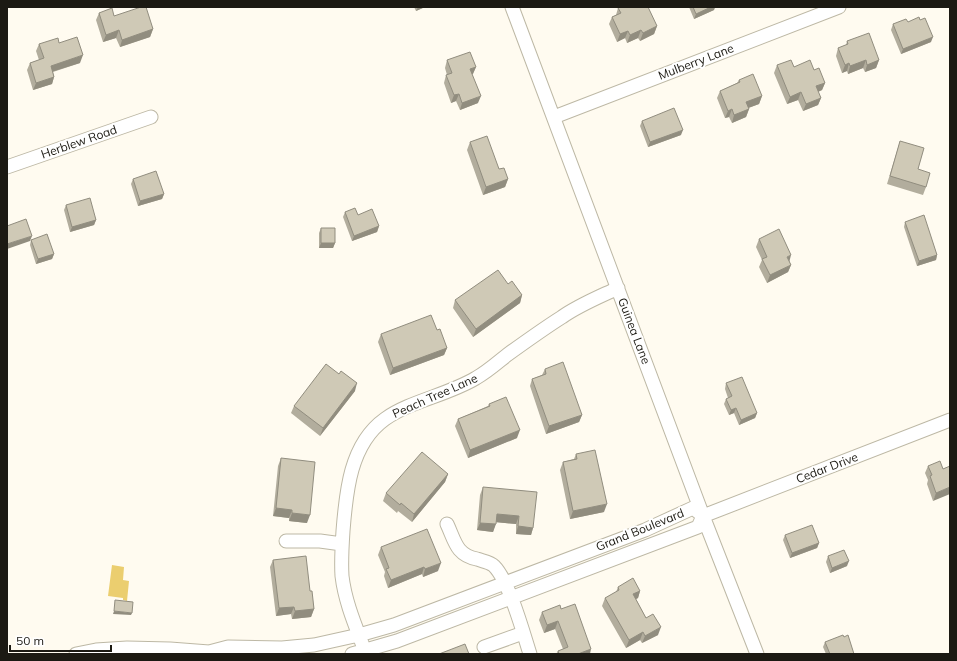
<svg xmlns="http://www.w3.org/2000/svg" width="957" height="661" font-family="Mulish,sans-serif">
<rect width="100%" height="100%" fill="#fffbf0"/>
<!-- water -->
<path fill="#ebce6f" d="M112,565L124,567L123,580L129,581L127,601L123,600V598L108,596Z"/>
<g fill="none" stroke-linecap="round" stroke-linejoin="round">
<defs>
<path id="minor" d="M512,7L703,516L757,654
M554,117L839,7
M7,167L151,117
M703,516L950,420
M447,524C455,541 456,555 477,559C482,561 490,562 494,566C509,581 523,632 530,654
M286,541H320L342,544
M484,647L523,633
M76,654L96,650L127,648L170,649L209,652L228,647L282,648L314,645L359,635L394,625L645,530L693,508L703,516
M352,654L397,641L698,527L703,516
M365,654V651C356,627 345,602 342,576C341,561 342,546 343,531C346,492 350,444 385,419C410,401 448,395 476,378C487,372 497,363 507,355C525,342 543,329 562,317C579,305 599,297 618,288"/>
</defs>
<!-- minor casing -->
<use href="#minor" stroke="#bdb8a5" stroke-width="15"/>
<!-- minor -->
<use href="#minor" stroke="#fff" stroke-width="13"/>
</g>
<!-- wall -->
<path fill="#b2ad9d" d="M414,7H425L416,11Z
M689,7H715L714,10L694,19Z
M618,8L657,26L654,34L640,41L638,38L627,43L625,38L617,42L609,24L612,17L616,15Z
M99,13L114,16L153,29L150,37L120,47L116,38L103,42L96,20Z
M908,22L931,42L901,54L891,30L893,24Z
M847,41L879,60L876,68L865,72L863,68L848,74L847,71L842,73L836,56L838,48L846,45Z
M59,43L80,63L53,72L54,77L52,84L33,90L27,70L30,63L39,60L36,51L39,44Z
M447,60L476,67L472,75L478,103L460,110L456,101L451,103L444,83L446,75H447L445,68Z
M777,65L814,70L825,83L822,90L818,92L821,98L818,105L803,111L798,100L787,104L774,73Z
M739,80L762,96L759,104L748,108L749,109L746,117L732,123L729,117L725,118L717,98L720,91L737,83Z
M642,121L681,135L648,147L640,126Z
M900,141L918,169L926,187L923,195L887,184Z
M470,142L499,169L508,179L505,187L483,195L467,150Z
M133,179L164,194L162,199L138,206L131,184Z
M66,205L96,220L94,225L70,232L64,210Z
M345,212L358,215L379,226L377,232L352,241L343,217Z
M905,222L937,255L936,260L917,266L904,227Z
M321,228L335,243L333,248H319V233Z
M759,239L789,261L791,265L788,272L767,283L759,267L762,260L756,247Z
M31,240L54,254L52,259L36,264L30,245Z
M508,284L522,295L520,303L473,337L453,308L455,300Z
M437,330L447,348L444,355L390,375L378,342L381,334Z
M545,369L582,415L579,422L546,434L530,386L532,379L542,375Z
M726,383L757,413L755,418L739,425L734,413L729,415L724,404L726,399L728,398L725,389Z
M355,391L320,436L291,413L294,406Z
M489,404L517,438L468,458L455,426L458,419L488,406Z
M576,454L604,512L570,519L560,470L563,462L574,459Z
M281,458L307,523L289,521V518L273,516L278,466Z
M928,466L943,469L950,466L933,501L927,484L928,480L925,473Z
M448,474L445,482L412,522L398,511L397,513L383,501L386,493Z
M483,487L533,528L531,535L516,534V524L496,522L493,532L477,530L480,495Z
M785,535L819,543L817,548L790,558L783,540Z
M381,547L438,571L423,577L422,574L388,588L384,576L385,572L378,555Z
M828,556L847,566L830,573L826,562Z
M273,560L310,591L314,609L311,617L292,619L291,614L276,616L270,567Z
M618,587L640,591L638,598L636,599L646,618L658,635L642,643L640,640L626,648L602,606L605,598L616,592Z
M561,609L590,654H556L558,651L563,649L555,629L544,633L539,620L542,612Z
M825,642L854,654H826L823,647Z"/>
<!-- shaded-wall -->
<path fill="#918d7f" d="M418,7H425L416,11Z
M711,7H715L714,10L694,19L696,14Z
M657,26L654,34L640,41L643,33Z
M153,29L150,37L120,47L122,40Z
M119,30L116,38L103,42L106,35Z
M641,30L638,38L627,43L630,35Z
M628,31L625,38L617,42L620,34Z
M933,37L931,42L901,54L903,49Z
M83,55L80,63L48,73L51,66Z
M866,60L863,68L848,74L850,66Z
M879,60L876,68L865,72L867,65Z
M849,63L847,71L842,73L845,65Z
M476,67L473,74L467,77L470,69Z
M54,77L52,84L33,90L36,83Z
M825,83L822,90L813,94L816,86Z
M801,92L798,100L787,104L790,97Z
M459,94L456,101L451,103L454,95Z
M481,96L478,103L460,110L462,103Z
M762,96L759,104L743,110L746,102Z
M821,98L818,105L803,111L806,104Z
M732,109L729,117L725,118L728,111Z
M749,109L746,117L732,123L734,115Z
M683,130L681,135L648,147L650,142Z
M508,179L505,187L483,195L486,187Z
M164,194L162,199L138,206L140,201Z
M96,220L94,225L70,232L72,227Z
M379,226L377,232L352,241L354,236Z
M32,236L30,241L7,249V244Z
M321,243H335L333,248H319Z
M54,254L52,259L36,264L38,259Z
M791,255L789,263L787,257Z
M937,255L936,260L917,266L919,261Z
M791,265L788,272L767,283L770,275Z
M522,295L520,303L473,337L476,329Z
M447,348L444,355L390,375L393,368Z
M357,383L355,391L320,436L323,428Z
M736,408L734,413L729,415L731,410Z
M757,413L755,418L739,425L741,420Z
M582,415L579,422L546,434L549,426Z
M520,430L517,438L468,458L470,450Z
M448,474L445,482L412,522L414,514Z
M950,487V494L933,501L936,493Z
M607,504L604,512L570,519L573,511Z
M276,508L292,510L289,518L273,516Z
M292,513L310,515L307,523L289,521Z
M497,514L519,516L516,524L494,522Z
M480,523L496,524L493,532L477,530Z
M518,526L533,528L531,535L516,534Z
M819,543L817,548L790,558L792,553Z
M849,561L847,566L830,573L832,568Z
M441,563L438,571L423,577L425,569Z
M424,567L422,574L388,588L391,580Z
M640,591L638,598L630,602L633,594Z
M294,607L291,614L276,616L279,608Z
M314,609L311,617L292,619L295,611Z
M114,611L132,613L131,615L113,614Z
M558,621L555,629L544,633L547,625Z
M661,627L658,635L642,643L645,636Z
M643,632L640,640L626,648L629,640Z
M591,649L590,654H578Z"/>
<!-- building -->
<path fill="#cfc9b6" stroke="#918d7f" d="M141,7H146L153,29L122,40L119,30L106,35L99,13L112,8L114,16Z
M620,7H632V8L633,7H648L657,26L643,33L641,30L630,35L628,31L620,34L612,17L621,13L618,8Z
M693,7H711L696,14Z
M919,17L920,20L925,18L933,37L903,49L893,24L906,19L908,22Z
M869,33L879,60L867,65L866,60L850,66L849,63L845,65L838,48L848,44L847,41Z
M77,37L83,55L51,66L54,77L36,83L30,63L44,58L39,44L58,38L59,43Z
M470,52L476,67L470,69L481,96L462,103L459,94L454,95L446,75L452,73L447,60Z
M791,60L794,67L810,60L814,70L819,68L825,83L816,86L821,98L806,104L801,92L790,97L777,65Z
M753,74L762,96L746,102L749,109L734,115L732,109L728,111L720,91L740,82L739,80Z
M674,108L683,130L650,142L642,121Z
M487,136L499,169L504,168L508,179L486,187L470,142Z
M900,141L924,148L918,169L930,173L926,187L890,176Z
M156,171L164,194L140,201L133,179Z
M90,198L96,220L72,227L66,205Z
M355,208L358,215L372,209L379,226L354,236L345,212Z
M924,215L937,255L919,261L905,222Z
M26,219L32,236L7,244V226Z
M321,228H335V243H321Z
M779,229L791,255L787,257L791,265L770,275L762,259L767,257L759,239Z
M47,234L54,254L38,259L31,240Z
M498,270L508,284L512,281L522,295L476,329L455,300Z
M431,315L437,330L440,329L447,348L393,368L381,334Z
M563,362L582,415L549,426L532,379L546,374L545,369Z
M326,364L339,374L341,371L357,383L323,428L294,406Z
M742,377L757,413L741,420L736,408L731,410L726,399L732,396L726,383Z
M506,397L520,430L470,450L458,419L490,406L489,404Z
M595,450L607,504L573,511L563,462L577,459L576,454Z
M422,452L448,474L414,514L401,503L400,505L386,493Z
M281,458L315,462L310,515L292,513V510L276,508Z
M940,461L943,469L950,466V487L936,493L930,476L932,475L928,466Z
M483,487L537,492L533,528L518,526L519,516L497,514L496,524L480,523Z
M812,525L819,543L792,553L785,535Z
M427,529L441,563L425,569L424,567L391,580L386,569L389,568L381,547Z
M844,550L849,561L832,568L828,556Z
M306,556L310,591H312L314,609L295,611L294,607L279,608L273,560Z
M633,578L640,591L633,594L646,618L653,614L661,627L645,636L643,632L629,640L605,598L619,590L618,587Z
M115,600L133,602L132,613L114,611Z
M575,604L591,649L578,654H559L558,651L568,647L558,621L547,625L542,612L560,605L561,609Z
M843,635L844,637L848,635L854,654H830L825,642Z
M465,644L469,654H439Z"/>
<g text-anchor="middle" stroke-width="4" stroke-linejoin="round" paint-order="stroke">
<!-- street labels -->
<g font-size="12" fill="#1c1a13" stroke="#fff">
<text transform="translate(696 62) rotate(-21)" y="4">Mulberry Lane</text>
<text transform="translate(79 142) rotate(-19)" y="4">Herblew Road</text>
<text transform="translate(634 331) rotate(69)" y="4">Guinea Lane</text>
<text transform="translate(435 396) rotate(-24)" y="4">Peach Tree Lane</text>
<text transform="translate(827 468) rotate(-21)" y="4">Cedar Drive</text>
<text transform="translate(640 530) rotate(-22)" y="4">Grand Boulevard</text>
</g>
</g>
<!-- border -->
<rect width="957" height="661" fill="none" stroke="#1c1a13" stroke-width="16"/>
<!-- scale -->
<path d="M10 645v6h101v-6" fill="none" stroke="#1c1a13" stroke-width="2"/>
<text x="16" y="645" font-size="12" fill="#1c1a13" stroke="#ffffff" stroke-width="3" paint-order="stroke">50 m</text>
</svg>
